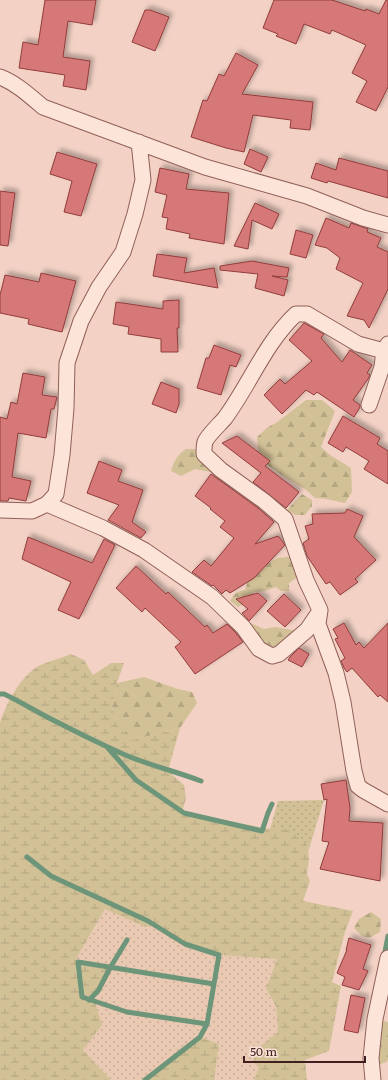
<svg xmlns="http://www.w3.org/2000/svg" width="388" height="1080" font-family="Literata,serif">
<defs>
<pattern id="farmland-dots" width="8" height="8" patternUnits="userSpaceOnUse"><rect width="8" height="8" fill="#e9c9b1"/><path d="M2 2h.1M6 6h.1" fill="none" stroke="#c9ac98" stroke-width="1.8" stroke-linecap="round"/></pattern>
<pattern id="grass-dots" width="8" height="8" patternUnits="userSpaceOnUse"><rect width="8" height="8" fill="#d2c197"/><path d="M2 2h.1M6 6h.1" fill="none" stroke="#b5a682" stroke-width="1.8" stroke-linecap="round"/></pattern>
<pattern id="forest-firs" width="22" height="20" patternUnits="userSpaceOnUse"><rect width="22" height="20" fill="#d2c197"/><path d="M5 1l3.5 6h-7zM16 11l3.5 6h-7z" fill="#b5a682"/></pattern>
<pattern id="wetland-marsh" width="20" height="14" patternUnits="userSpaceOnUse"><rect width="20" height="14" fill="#d2c197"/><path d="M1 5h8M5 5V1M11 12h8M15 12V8" fill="none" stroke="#b5a682"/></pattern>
<filter id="shadow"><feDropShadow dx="3.5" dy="-3.5" stdDeviation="2" flood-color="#0004"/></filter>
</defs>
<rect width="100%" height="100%" fill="#f3d2c5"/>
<!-- farmland -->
<path fill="url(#farmland-dots)" d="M109,903L219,955L277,959L269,978L271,1000L276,1007L278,1032L263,1044L252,1060L259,1067L254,1080H214L219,1044L200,1037L145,1080H111L83,1050L102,1025L89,1000L98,991L76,959Z"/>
<!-- grass -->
<path fill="url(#grass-dots)" d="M324,800L308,852L307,842L270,829L278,801Z"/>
<!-- forest -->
<path fill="url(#forest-firs)" d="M306,400H322L335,411L321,447L330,455L351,468L352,492L345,503C335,501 325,498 315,498L305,489L286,478L259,459L257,437L268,427L276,423Z
M186,449H195L221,459V466L210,472L195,469L181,476L171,471C174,461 177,455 186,449Z
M302,494L312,500V506L305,515H295L287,510Z
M294,556L301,575L289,583V591H281L276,587L265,591L254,592L247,603L238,607L230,601C234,594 237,591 245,590L251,572L278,558Z
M238,620L253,624L264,629L275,627L298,631L288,652L253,639L243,634L233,631L231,627L233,621Z
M144,677L178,689L192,692L197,703L180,728L133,740L117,726L112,707L117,683Z
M371,912L381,919L380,932L369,938L362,936L354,928L359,919Z
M375,1019L388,1022V1059L387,1062L376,1065L373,1042L366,1030Z"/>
<!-- wetland -->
<path fill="url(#wetland-marsh)" d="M71,654L84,660L93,675L111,663H124L117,683L112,707L118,726L133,740L180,728L168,771L184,785L186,798L182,812L270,829H287L307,842L309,859L307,874L310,881L303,901L353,911L345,932L332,982L341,986L329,1051L305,1060L307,1080H254L259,1067L252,1061L263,1044L278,1032L276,1007L266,988L277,959L219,955L185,944L154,925L146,927L105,909L76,959L78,963L110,968L98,991L90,999L95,1002L102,1025L83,1050L111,1080H0V723C6,704 18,681 34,669C41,663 62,658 71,654Z
M200,1037L219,1044L214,1080H145Z"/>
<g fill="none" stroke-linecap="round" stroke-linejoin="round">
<!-- stream -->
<path stroke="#6c957a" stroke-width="5" d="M0,694H4C23,703 40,714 59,723C80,734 101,744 123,754C148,765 175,771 201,781
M108,748L136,780L184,813L262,831L268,813L272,804
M27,857L51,876L148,921L185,944L219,955L207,1024L200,1037L145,1080
M384,957L388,936
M89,1000L98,991L110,968L127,940
M207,1024L127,1012L82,997L78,962L214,984"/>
</g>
<!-- building -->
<path fill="#d57877" stroke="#923c3c" filter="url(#shadow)" d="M45,0H96L92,25L68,21L63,57L90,61L86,90L63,86L65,75L19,68L23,42L38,45Z
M274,0H332L365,11L366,9L379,14L386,0H388V87L376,111L356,102L367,81L352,73L366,45L332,30L330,34L304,24L296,44L276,36L278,34L263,28Z
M145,10H150L169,17L155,51L132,42Z
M236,53L258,65L242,94L313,102L310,130L290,128L291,120L253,115L244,152L226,148L191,137L203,100L207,101L219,74L224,76Z
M250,149L268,157L261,172L244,164Z
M57,152L97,164L81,216L64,212L72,181L50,174Z
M339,158L388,171V198L328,181L327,183L311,178L316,163L336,170Z
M160,168L189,174L186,189L229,193L224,244L189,238L190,234L166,229L168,218L162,217L167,195L155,192Z
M0,191L15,193L8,246L0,245Z
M255,203L279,214L272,229L252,220L248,249L234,246Z
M326,218L349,228L351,223L368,229L367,232L381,238L377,247L388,252V289L369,328L364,320L347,316L363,283L336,269L340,258L327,248L315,245Z
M296,230L313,235L306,258L290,254Z
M157,254L187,258L184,273L214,268L218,288L153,276Z
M252,261L289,268L287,277L272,276L288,280L284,296L255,288L258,274L220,270V266Z
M41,273L76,281L62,332L28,324L29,319L0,313V295L5,275L39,282Z
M179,300V328H177L178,352H161V339L128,334L129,327L113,324L116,302L163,309V301Z
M304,323L324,334L321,338L342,362L350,350L372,365L367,373L370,375L368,379L353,400L360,405V407L354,417L317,392L314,395L306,390L282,414L264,395L280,379L285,384L312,361L289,340Z
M214,345L241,355L236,367L230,365L221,395L197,388L206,358H209Z
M23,373L45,377L42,395L57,397L54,409H51L46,438L18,433L12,477L31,481L26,501L9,498L8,501H0V417L7,419L11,402L17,404Z
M161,382L179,389V404L176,413L152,404Z
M343,416L380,438L377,444L388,451V484L364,469L369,461L346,447L343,452L328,443Z
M237,436L270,461L265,466L299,492L286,508L253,482L261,473L222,443Z
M99,461L122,470L118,481L143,490L132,522L146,532L141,538L108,520L119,505L87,493Z
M211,474L258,508L274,522L255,544L278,536L283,542L285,545L254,578L230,593L226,590L222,594L213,585L212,586L192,572L204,560L211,566L234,538L220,527L225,521L210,509L211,508L195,496Z
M347,509L363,516L354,537L376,560L355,579L358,582L340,595L330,582L326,584L307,556L303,543L309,539L305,526L313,524L312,514L345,513Z
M28,537L92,563L104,539L115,545L79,619L58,610L71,582L22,559Z
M136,566L166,594L168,592L205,627L207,625L213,633L227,624L236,633L243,642L195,674L175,647L181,642L145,608L142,612L116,588Z
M258,593L267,601L249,621L242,613L248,609L236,599Z
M284,594L301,610L285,627L267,611Z
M344,623L356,645L359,642L364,648L388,623V702L380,695L378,697L352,668L347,672L344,668L341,661L345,658L335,639L338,638L333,629Z
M299,648L309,654L302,667L288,660L290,657Z
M346,780L350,808L349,821L383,823L380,881L320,869L329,842L322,841L327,799L324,800L321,784Z
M349,938L371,945L363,969L368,971L359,990L342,985L345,977L337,973L347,950H346Z
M351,995L365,998L358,1033L344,1030Z"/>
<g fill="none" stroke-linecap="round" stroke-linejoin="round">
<defs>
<path id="minor" d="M0,77C16,83 30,96 43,107L205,167L307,196L363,218L388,225
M388,344L384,351L358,344L307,314H296C265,343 250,384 225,418C220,424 207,436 205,442C204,445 204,451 204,454L221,470L264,501L285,519L306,580L320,610L318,624L336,673L343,702L354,771L358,786L363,790L388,804
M369,405L382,367L384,351
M47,504L103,528L144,550L212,597L243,627L259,649L272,656L279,654L307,630L320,611
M0,510L32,511L47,504L56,494L62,455L66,408L67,363L81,321L99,287L123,252L135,214L143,180L139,142
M373,1080L371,1058L375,1019L388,958"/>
</defs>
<!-- minor casing -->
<use href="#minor" stroke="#905f58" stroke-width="17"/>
<!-- minor -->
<use href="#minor" stroke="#fce4d9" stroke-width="15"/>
</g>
<!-- scale -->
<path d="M244 1056v6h121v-6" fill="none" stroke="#3f201e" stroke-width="2"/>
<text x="250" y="1056" font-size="12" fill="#3f201e" stroke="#f9e0d5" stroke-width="3" paint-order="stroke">50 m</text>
</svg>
